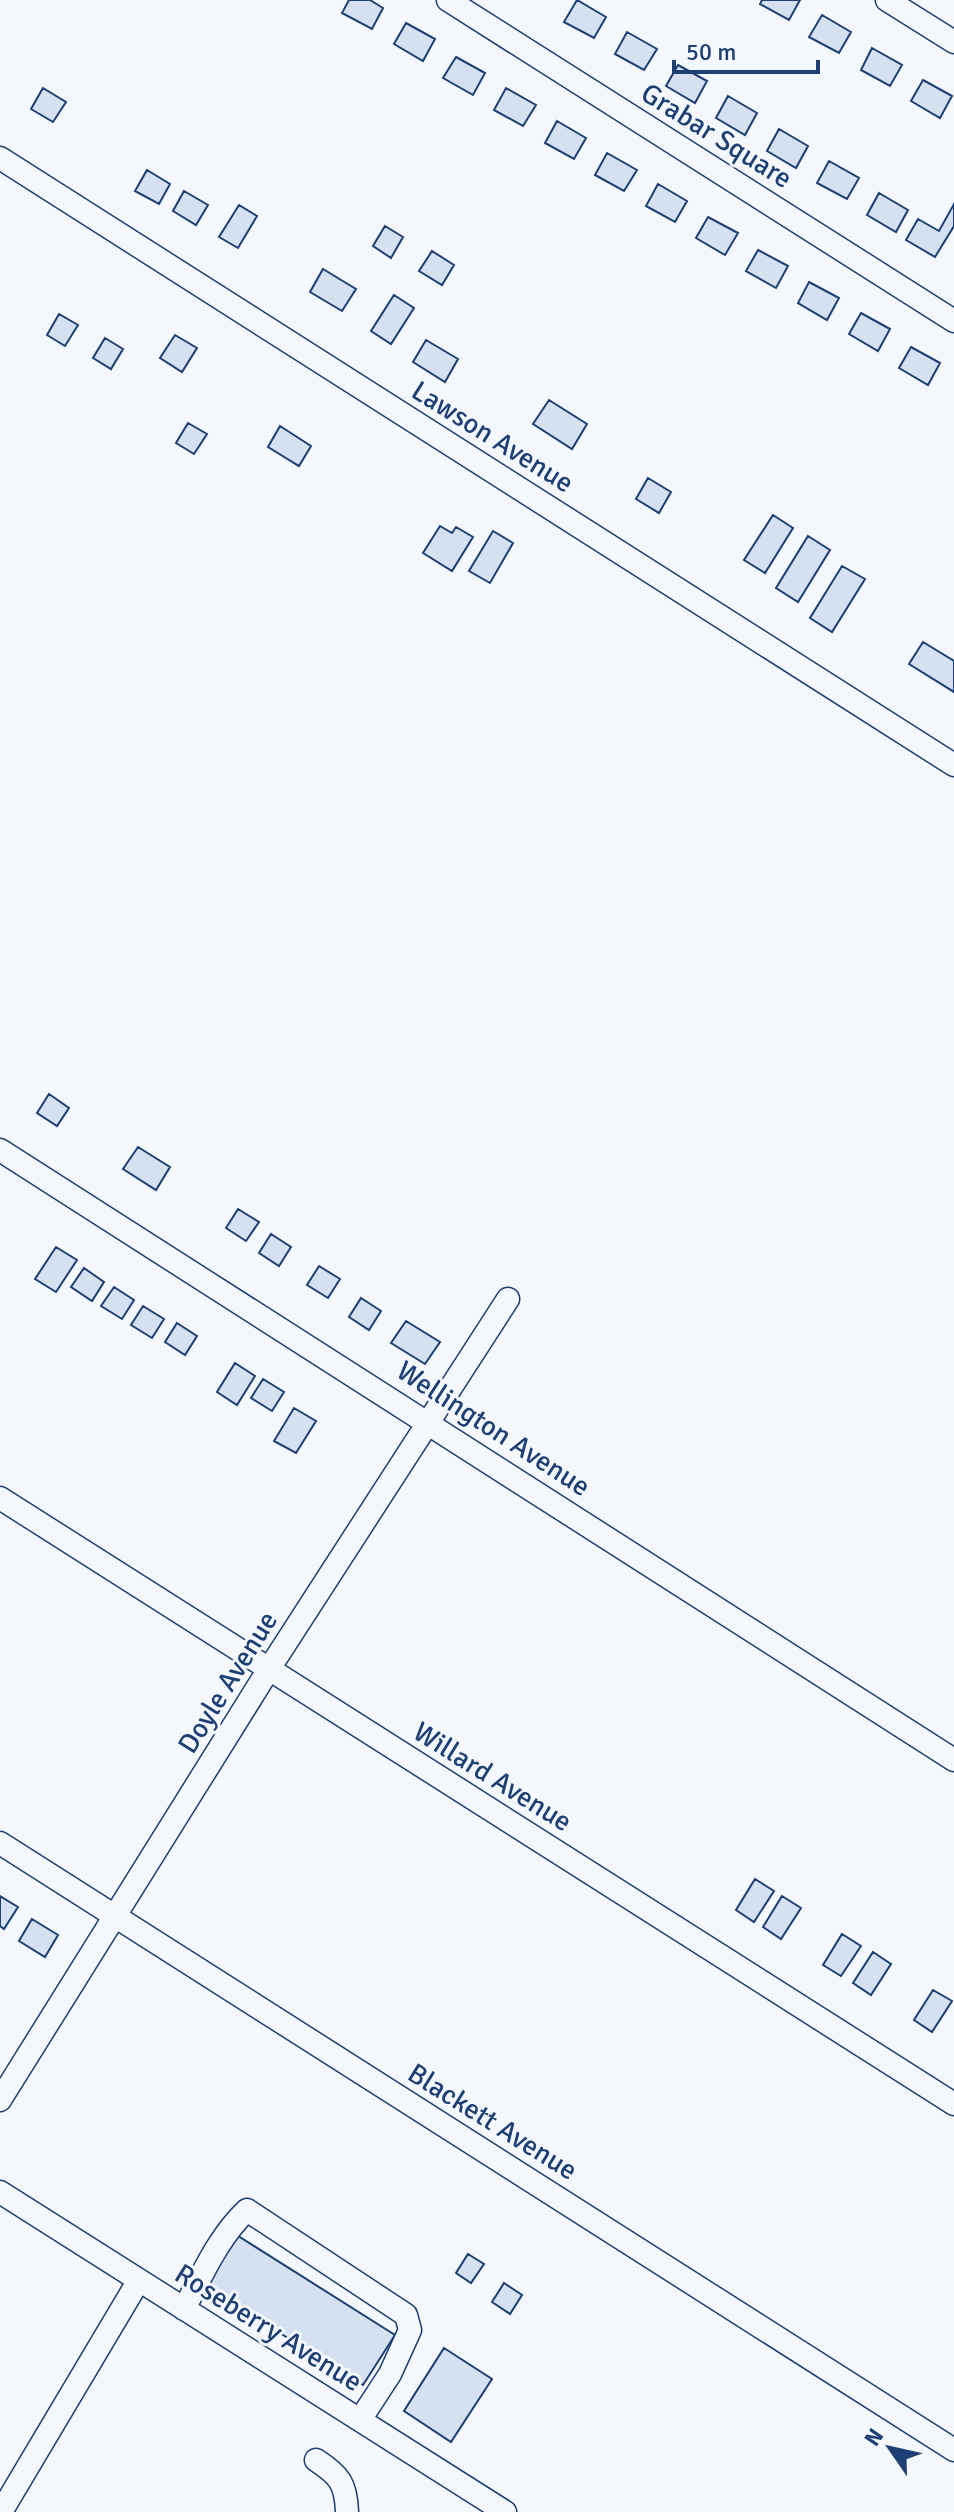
<svg xmlns="http://www.w3.org/2000/svg" width="954" height="2512" font-family="Signika,sans-serif">
<rect width="100%" height="100%" fill="#f4f7fb"/>
<!-- building -->
<path fill="#d5e0f0" stroke="#1d3f73" stroke-width="2" d="M349,0H370L383,8L372,29L342,13Z
M577,0L606,17L594,38L564,22Z
M762,0H800L789,20L760,4Z
M822,15L851,32L839,53L809,37Z
M406,23L435,39L423,61L394,44Z
M627,32L657,49L644,70L615,54Z
M872,48L902,65L890,86L861,70Z
M456,57L485,73L473,95L443,78Z
M678,65L707,81L695,103L666,86Z
M923,80L952,96L940,118L911,101Z
M43,88L66,102L53,122L31,109Z
M506,88L536,105L523,126L494,110Z
M728,96L757,113L745,135L716,118Z
M557,121L586,138L574,159L545,143Z
M779,129L808,146L796,168L767,151Z
M607,153L637,170L624,191L595,175Z
M829,161L859,178L847,199L817,183Z
M147,170L170,184L159,204L135,191Z
M658,184L687,201L675,222L646,206Z
M184,191L208,205L196,225L173,211Z
M879,193L908,210L896,232L867,215Z
M954,204V226L935,257L906,240L918,219L939,231Z
M239,205L257,216L238,248L219,237Z
M708,217L738,233L725,255L696,238Z
M385,226L403,237L391,258L373,246Z
M758,250L788,266L776,288L746,271Z
M432,251L454,265L442,285L419,271Z
M323,269L356,289L342,311L310,292Z
M809,282L839,298L827,320L798,303Z
M394,295L414,308L391,344L371,331Z
M861,313L890,329L878,351L849,334Z
M59,314L78,325L65,346L47,335Z
M175,335L197,348L182,372L160,358Z
M105,338L123,349L111,369L93,358Z
M426,340L458,359L445,382L413,362Z
M911,347L940,363L928,385L899,368Z
M549,400L587,424L572,449L533,424Z
M188,423L207,434L194,454L176,443Z
M280,426L311,446L299,466L268,447Z
M648,478L671,492L659,513L636,499Z
M773,515L793,528L765,573L744,560Z
M440,526L452,533L456,527L473,537L452,571L423,553Z
M493,531L513,543L490,583L469,571Z
M808,536L830,550L798,602L776,588Z
M842,566L865,579L832,632L810,618Z
M923,642L954,661V692L909,664Z
M49,1094L69,1108L57,1126L37,1113Z
M138,1147L170,1167L156,1190L123,1169Z
M238,1209L259,1222L246,1241L226,1228Z
M271,1234L291,1247L279,1266L259,1253Z
M56,1247L77,1260L56,1292L35,1279Z
M319,1266L340,1279L328,1298L307,1285Z
M84,1268L104,1282L92,1301L71,1287Z
M114,1287L134,1300L122,1319L101,1306Z
M361,1298L381,1311L369,1330L349,1317Z
M143,1306L164,1319L152,1338L131,1325Z
M406,1321L440,1342L425,1364L391,1343Z
M177,1323L197,1336L185,1355L165,1342Z
M235,1363L255,1376L237,1405L217,1392Z
M263,1379L284,1392L272,1411L251,1398Z
M294,1408L316,1421L296,1453L274,1441Z
M755,1879L774,1891L754,1922L736,1910Z
M0,1896L18,1907L4,1929L0,1926Z
M782,1896L801,1908L781,1939L763,1927Z
M32,1919L58,1935L45,1957L19,1941Z
M842,1934L861,1946L841,1976L823,1965Z
M873,1952L891,1964L871,1995L853,1983Z
M933,1990L952,2001L932,2032L914,2020Z
M235,2234L395,2335L363,2385L203,2285Z
M468,2254L484,2264L471,2283L456,2273Z
M504,2283L522,2295L510,2314L492,2302Z
M444,2348L492,2379L451,2442L404,2411Z"/>
<g fill="none" stroke-linecap="round" stroke-linejoin="round">
<defs>
<path id="minor" d="M448,0L954,321
M887,0L954,42
M0,158L954,765
M0,1150L954,1760
M0,1498L954,2104
M0,1843L954,2450
M0,2100L269,1669L508,1299
M0,2192L505,2512
M184,2309C202,2275 219,2236 247,2210L406,2315L410,2330L390,2374L360,2420
M316,2460C339,2475 346,2483 347,2512
M1,2512L139,2280"/>
</defs>
<!-- minor casing -->
<use href="#minor" stroke="#1d3f73" stroke-width="25"/>
<!-- minor -->
<use href="#minor" stroke="#f4f7fb" stroke-width="22"/>
</g>
<g text-anchor="middle" stroke-width="6" stroke-linejoin="round" paint-order="stroke">
<!-- street labels -->
<g font-size="28" fill="#1d3f73" stroke="#f4f7fb">
<text transform="translate(717 135) rotate(32)" y="10">Grabar Square</text>
<text transform="translate(493 436) rotate(32)" y="10">Lawson Avenue</text>
<text transform="translate(494 1428) rotate(33)" y="10">Wellington Avenue</text>
<text transform="translate(227 1682) rotate(-58)" y="10">Doyle Avenue</text>
<text transform="translate(493 1776) rotate(32)" y="10">Willard Avenue</text>
<text transform="translate(493 2121) rotate(32)" y="10">Blackett Avenue</text>
<text transform="translate(269 2327) rotate(32)" y="10">Roseberry Avenue</text>
</g>
</g>
<!-- north arrow -->
<g transform="translate(890 2448) rotate(304)" stroke="#f4f7fb" stroke-width="6" paint-order="stroke">
<path d="M0-6L14 30L0 20L-14 30Z" fill="#1d3f73"/>
<text y="-12" font-size="22" font-weight="bold" text-anchor="middle" fill="#1d3f73">N</text>
</g>
<!-- scale -->
<path d="M674 60v12h144v-12" fill="none" stroke="#1d3f73" stroke-width="4"/>
<text x="686" y="60" font-size="24" fill="#1d3f73" stroke="#f4f7fb" stroke-width="6" paint-order="stroke">50 m</text>
</svg>
